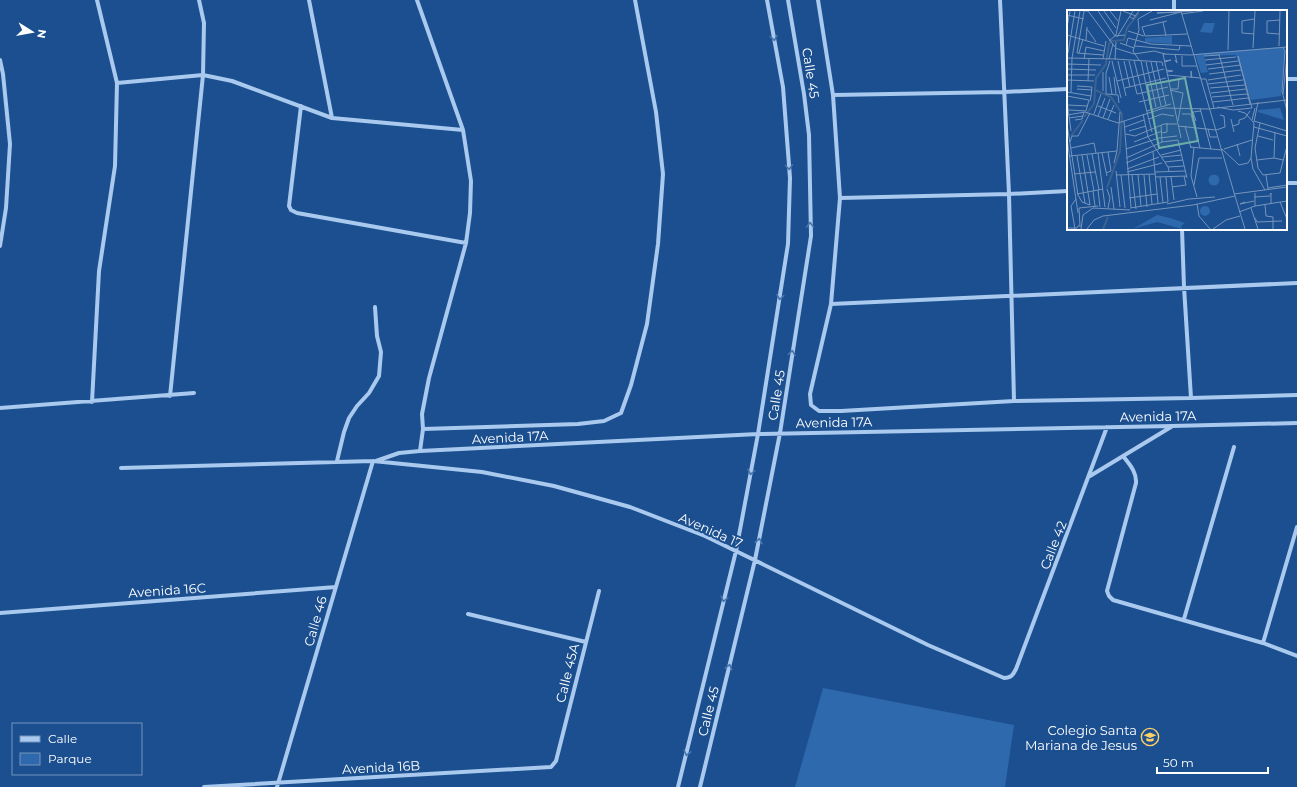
<svg xmlns="http://www.w3.org/2000/svg" width="1297" height="787" font-family="Montserrat,sans-serif">
<rect width="100%" height="100%" fill="#1b4f8f"/>
<!-- green -->
<path fill="#2e69ad" d="M823,688L1014,725L1005,787H795Z"/>
<g fill="none" stroke-linecap="round" stroke-linejoin="round">
<!-- minor -->
<path stroke="#a9c9ee" stroke-width="4" d="M309,0L332,118
M417,0L463,130L471,181L470,213L466,243L429,378L422,414L423,429L420,451
M818,0L833,95L840,198L831,304L810,394L811,405L819,411H841L1014,401L1191,398L1297,395
M1000,0L1009,194L1014,401
M1174,11V0
M0,60L3,74L10,144L6,208L0,246
M1286,79H1297
M117,83L203,75L232,81L332,118L463,130
M833,95L1004,92L1068,89
M301,106L289,206L291,210L297,213L466,243
M1286,183H1297
M840,198L1009,194L1068,191
M1182,229L1184,287L1191,398
M831,304L1297,283
M170,396L203,75L204,23L199,0
M92,402L99,271L115,166L117,83L97,0
M0,408L194,393
M423,429L578,424L604,421L621,413L631,385L647,324L658,244L663,174L656,112L635,0
M1123,456C1129,464 1137,472 1136,483L1107,591L1109,596L1113,600L1263,643L1297,656
M337,461L344,432L349,418L357,406L369,393L379,376L381,352L377,336L375,307
M376,461L399,453L420,451L758,434L1172,426L1297,423
M121,468L373,461L482,472L554,486L630,507L705,536L928,645L1004,678C1011,678 1013,675 1016,669L1107,427
M1090,476L1171,427
M0,613L336,587
M468,614L586,642
M1184,619L1234,447
M1263,643L1297,527
M204,787L551,767L556,761L599,591
M277,787L373,461
M678,787L736,551L758,434L788,244L790,178L783,87L767,0
M700,787L755,560L780,433L811,236L809,135L804,94L788,0"/>
</g>
<!-- one-way arrows -->
<defs><path id="oneway-chevron" d="M-2-3.5L2.5 0L-2 3.5" fill="none" stroke-width="1.6" stroke-linecap="round" stroke-linejoin="round"/></defs>
<g stroke="#4674ac">
<use href="#oneway-chevron" transform="translate(774 38) rotate(80)"/>
<use href="#oneway-chevron" transform="translate(789 167) rotate(86)"/>
<use href="#oneway-chevron" transform="translate(810 225) rotate(-91)"/>
<use href="#oneway-chevron" transform="translate(780 297) rotate(99)"/>
<use href="#oneway-chevron" transform="translate(792 353) rotate(-81)"/>
<use href="#oneway-chevron" transform="translate(751 472) rotate(101)"/>
<use href="#oneway-chevron" transform="translate(759 541) rotate(-79)"/>
<use href="#oneway-chevron" transform="translate(724 599) rotate(104)"/>
<use href="#oneway-chevron" transform="translate(729 667) rotate(-76)"/>
<use href="#oneway-chevron" transform="translate(687 753) rotate(104)"/>
</g>
<!-- icons -->
<defs>
<symbol id="school-ring" viewBox="-11 -11 22 22"><circle r="9.5" fill="#1b4f8f" stroke="#ffd166" stroke-width="1.5"/><path d="M0-5L7-2L0 1L-7-2ZM-4 1L0 2.5L4 1V4Q0 6-4 4Z" fill="#ffd166"/></symbol>
</defs>
<g fill-rule="evenodd">
<use href="#school-ring" x="1140" y="727" width="20" height="20"/>
</g>
<g text-anchor="middle" stroke-width="4" stroke-linejoin="round" paint-order="stroke">
<!-- street labels -->
<g font-size="13" fill="#fff" stroke="#1b4f8f">
<text transform="translate(811 73) rotate(81)" y="5">Calle 45</text>
<text transform="translate(776 395) rotate(-81)" y="5">Calle 45</text>
<text transform="translate(1158 416) rotate(-1)" y="5">Avenida 17A</text>
<text transform="translate(834 422) rotate(-1)" y="5">Avenida 17A</text>
<text transform="translate(510 437) rotate(-3)" y="5">Avenida 17A</text>
<text transform="translate(711 530) rotate(24)" y="5">Avenida 17</text>
<text transform="translate(1053 545) rotate(-69)" y="5">Calle 42</text>
<text transform="translate(167 590) rotate(-4)" y="5">Avenida 16C</text>
<text transform="translate(315 621) rotate(-74)" y="5">Calle 46</text>
<text transform="translate(567 673) rotate(-76)" y="5">Calle 45A</text>
<text transform="translate(708 711) rotate(-76)" y="5">Calle 45</text>
<text transform="translate(381 767) rotate(-3)" y="5">Avenida 16B</text>
</g>
<!-- poi labels -->
<g font-size="13" fill="#fff" stroke="#1b4f8f" text-anchor="end">
<text x="1137" y="735">Colegio Santa<tspan x="1137" dy="15">Mariana de Jesus</tspan></text>
</g>
</g>
<!-- overview -->
<g transform="translate(1067 10)">
<rect width="220" height="220" fill="#1b4f8f"/>
<path d="M137,13H148L145,23L133,22ZM105,26V34L78,32V28ZM215,37L218,40L214,86L184,90L169,45L137,46L141,62L134,63L128,44ZM213,98L217,110L191,102V100ZM141.5 170a5.5 5.5 0 1 1 11 0a5.5 5.5 0 1 1-11 0ZM133 201a5 5 0 1 1 10 0a5 5 0 1 1-10 0ZM90,205L103,208L118,213L114,216L115,219L90,212L66,219Z" fill="#2e69ad"/>
<path fill="none" stroke="#3c6290" stroke-width="2" d="M28,80L44,87L55,104L53,141L40,178M17,107L27,94L29,68L39,54L42,34L45,31L57,30L60,18L72,3M4,126L16,110M36,219L41,207"/>
<path fill="none" stroke="#7695bc" stroke-width="1" d="M17,1L10,43L36,45M17,1H21L48,37M31,1L48,26L58,25M37,1L49,18M43,1L51,11M56,1L69,6M115,2L90,3L126,1M114,4L136,1M0,5L17,9M62,6L66,9L72,1M83,10L114,2M100,11L75,17L78,26L120,24M96,12L99,26M0,17L3,1M20,19L29,32M61,21L77,26M187,24L175,23V11L187,9M212,24L200,23V11L213,10M0,25L37,36M50,27L66,1M19,30L20,17M42,31L49,25L54,1M53,33L67,38M59,35L61,28L84,34L124,36M68,36L112,40L113,36M212,36L213,1M216,37L218,41L215,81L220,101M48,38L67,44L87,41L98,44M186,38L188,1M161,40L162,1M1,43L8,1M12,43L16,29M152,44L166,95M115,46V56H130M137,46L152,45M0,48L49,49M17,49L19,37L37,41M36,49L39,31M42,49L46,34M48,49L95,52L96,56M48,49L49,32M67,50L85,122M72,50L66,41L72,20L71,9L85,1M108,50L110,53L108,44M138,50L169,47M43,51L39,63V84L51,85L52,93M45,51L54,88M51,51L59,86M57,51L63,77M62,51L70,84L101,77M74,51L84,99M97,51L104,50L98,52M79,52L89,97M84,52L94,96M89,52L99,95M0,54L34,55M139,55L171,51M0,59L29,60M141,59L174,55M99,60L106,61L100,62M142,64L174,60M0,65H28M100,65L134,68M42,67L45,84M47,67L49,84M124,68V61L125,68M134,69H139L147,98M0,70L27,71M141,70L174,65M21,71L22,49M50,71L97,59M141,74L176,70M10,76L25,77L24,86M58,78L99,68M143,78L178,75M10,79L25,80M104,79H111L112,68M103,80L116,83L111,111M36,81V62M0,82L24,86L23,91M4,82L5,48L13,1M144,83L179,79M216,84L220,47M0,86L22,90L19,101L2,100M145,87L180,84M0,91L4,121M72,92L102,85M146,92L181,88M1,95L20,96M31,96L49,103M150,97L166,100L185,98L171,46L183,94M133,98L144,139M80,101L104,94M27,104L34,84M76,104L81,127L101,157L102,161M115,104H124L133,138M0,105L18,102L51,113L97,98L142,99L220,90M31,106L38,88M2,108L16,106M36,108L43,89M41,109L47,95M82,109L95,104L107,106M164,109L167,122M8,110L15,109L17,102M185,110L188,98M57,111L64,197M129,111L126,102L134,101M187,111L220,121M187,112L191,92M193,113L188,138L191,158L196,165L213,163L220,136M0,114L11,185L15,192L23,195L15,145M94,115L95,132M111,116L149,120L158,117L157,106L153,105M118,116L124,138M166,116L172,114V110L178,108L183,101M58,117L77,110M187,117L220,126M141,119L143,127H150M62,121L79,116M95,123L100,122V113M59,124L68,126L97,114H110M191,126L206,130M114,128L96,44L123,45L220,37M0,129L11,203M111,130L120,168M3,132L5,126H11L23,103M67,132L95,121M170,134L173,146M123,137L155,140M127,137L124,166L130,187M4,138L27,133L29,143M59,139L92,128L110,126M155,139L172,155L181,153L184,148L187,113L178,103L171,101M157,139L185,130M86,142L91,193M31,143L38,197M35,143L40,166M25,144L32,180M20,145L27,181M94,145L114,140M3,146L50,141L53,102M10,146L18,193M95,147L115,145M59,148L95,132L111,130M184,148L186,159L198,180M207,148L208,122M190,150L207,148L216,150M98,152L116,150M47,153L50,141M59,153L96,137L112,135M101,157L117,156M60,159L92,147M49,161L53,197M60,162L95,153M88,162L118,161M39,163L44,161L41,142M7,164L28,162M82,164L85,194M49,165L88,164M54,165L58,198M65,165L69,199M71,165L74,196M77,165L80,197M199,165L201,179M88,167L120,166M93,167L96,193M99,167L101,192M104,167L107,190M127,175L132,148H155M44,177L47,199M105,177L119,175L117,166M201,178L220,175M40,179L43,188L41,198M31,180L33,197M26,181L28,196M10,184L36,179M167,184L220,177M203,185L204,183V194M168,186L178,219M187,187L203,186M62,188L90,184M178,192L173,194L187,191M213,192L220,209M100,194L122,189L148,187M130,194L132,206L143,219M198,195L199,206L206,207V219M188,196V183M63,198L101,192M184,198L191,219M172,202L188,196L220,191M188,208L190,212L215,211M13,217L12,198L31,196M0,218H10L12,215M8,219L4,196L9,189M14,219L16,205L26,198L63,200M20,219L27,210L36,206L126,195L168,186L114,1M146,219L159,210L173,206"/>
<path fill="#6fada8" fill-opacity="0.15" stroke="#6fada8" stroke-width="2" d="M118,68L131,131L92,138L80,75Z"/>
<rect width="220" height="220" fill="none" stroke="#fff" stroke-width="2"/>
</g>
<!-- legend -->
<rect x="12" y="723" width="130" height="52" fill="#1b4f8f" stroke="#7695bc"/>
<rect x="20" y="736" width="20" height="6" fill="#a9c9ee" stroke="#7695bc"/>
<text x="48" y="743" font-size="12" fill="#ffffff">Calle</text>
<rect x="20" y="753" width="20" height="12" fill="#2e69ad" stroke="#7695bc"/>
<text x="48" y="763" font-size="12" fill="#ffffff">Parque</text>
<!-- north arrow -->
<g transform="translate(32 32) rotate(101)" stroke="#1b4f8f" stroke-width="3" paint-order="stroke">
<path d="M0-3L7 15L0 10L-7 15Z" fill="#ffffff"/>
<text y="-6" font-size="11" font-weight="bold" text-anchor="middle" fill="#ffffff">N</text>
</g>
<!-- scale -->
<path d="M1157 767v6h111v-6" fill="none" stroke="#ffffff" stroke-width="2"/>
<text x="1163" y="767" font-size="12" fill="#ffffff" stroke="#1b4f8f" stroke-width="3" paint-order="stroke">50 m</text>
</svg>
